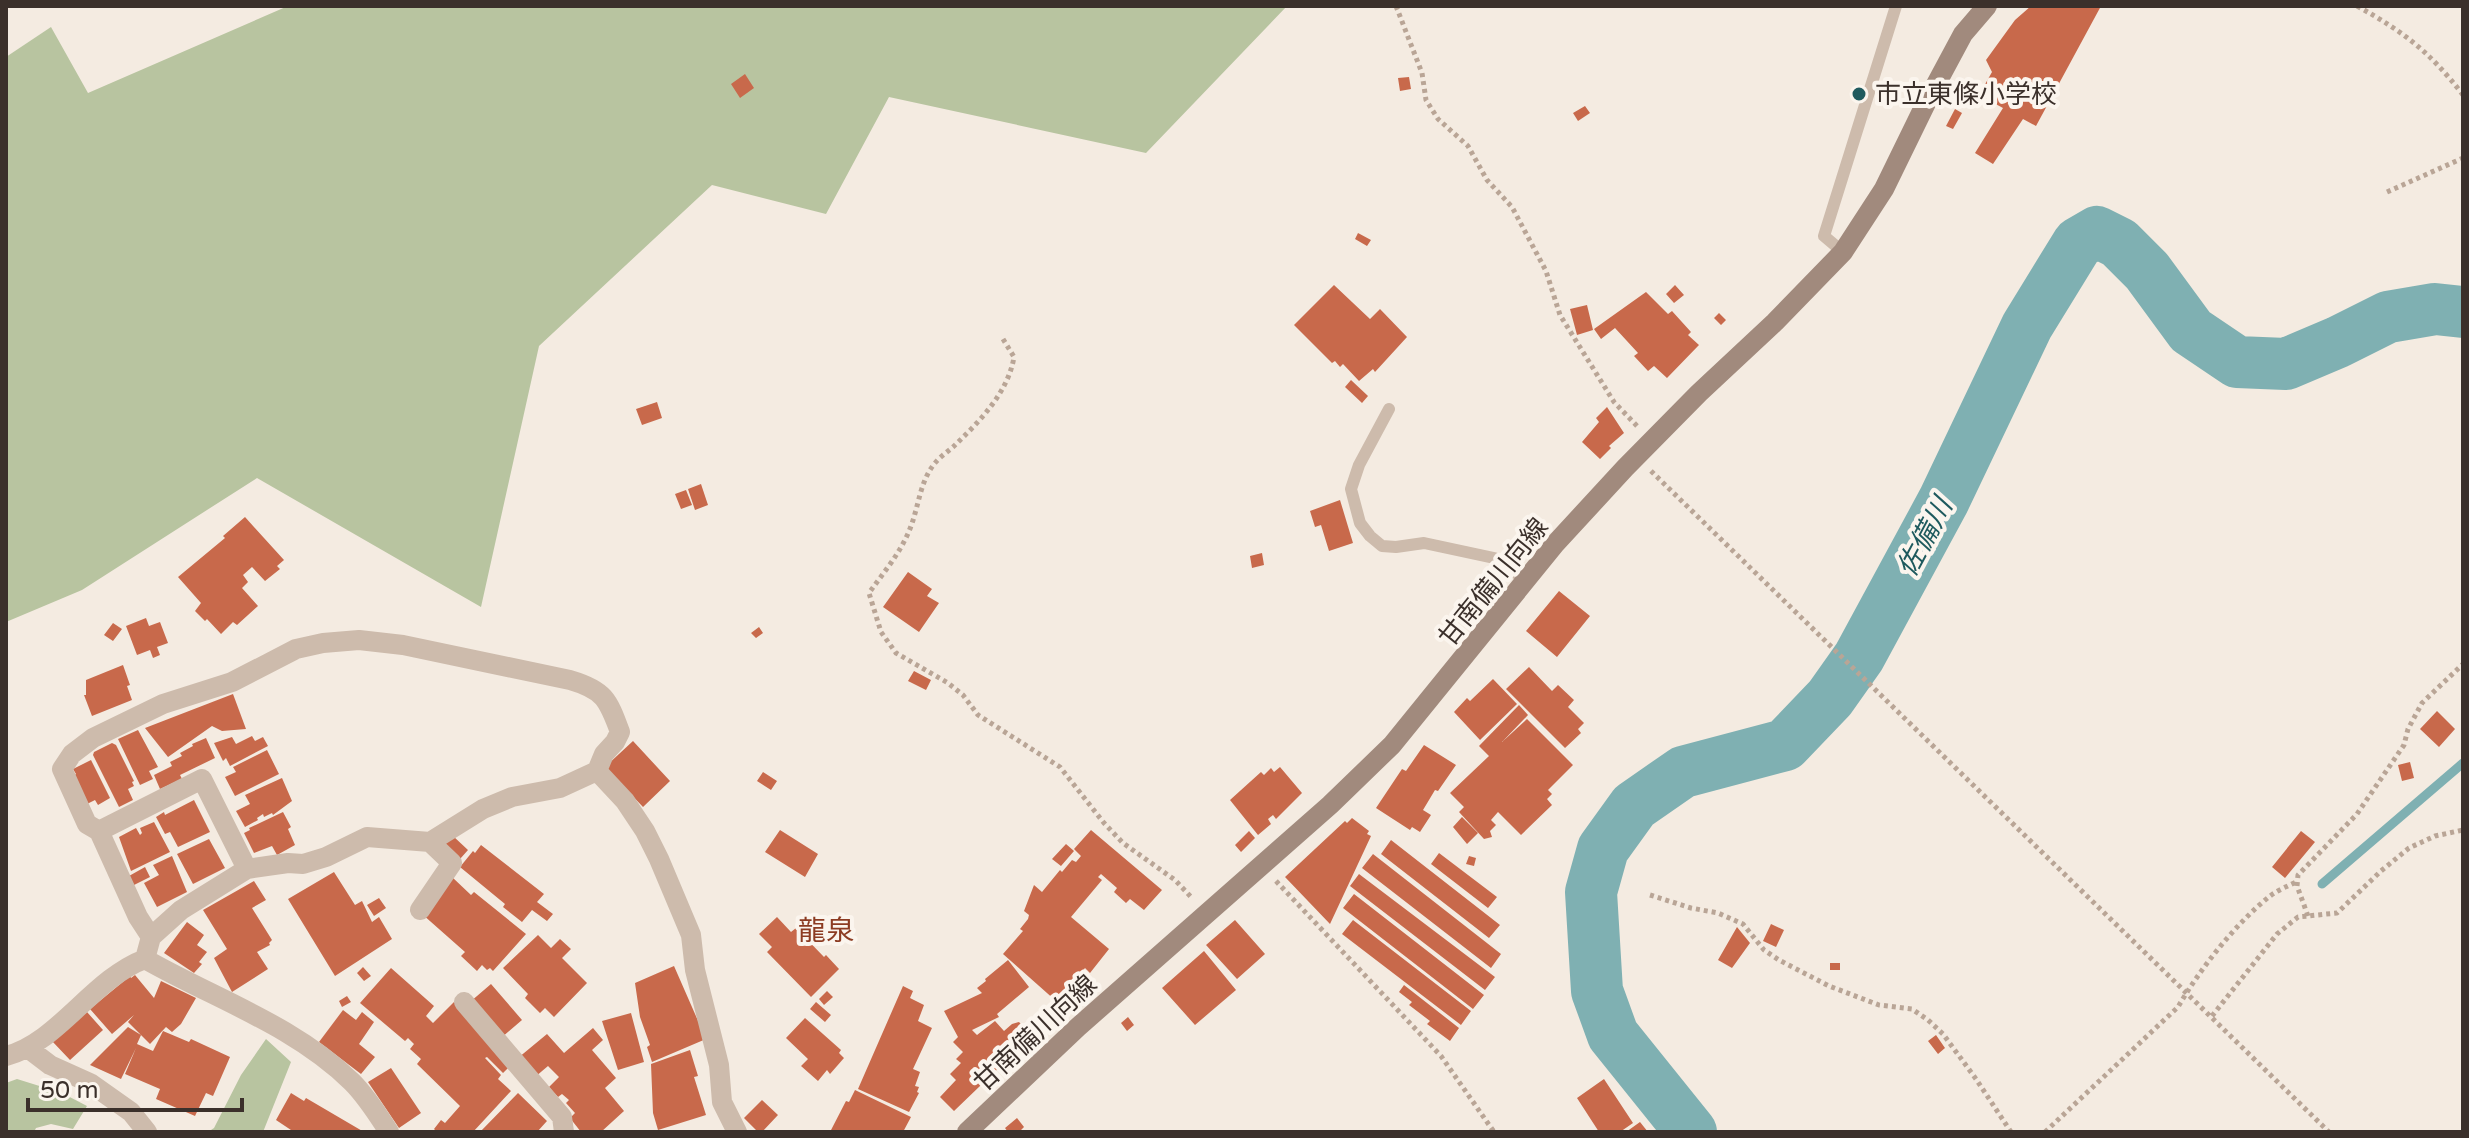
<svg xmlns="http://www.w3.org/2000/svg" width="2469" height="1138" font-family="'Varela Round','Noto Sans JP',sans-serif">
<rect width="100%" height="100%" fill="#f4ebe1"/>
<!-- green -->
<path fill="#b8c4a0" d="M288,6H1287L1146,153L889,97L826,214L712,185L539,346L481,607L257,478L82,590L6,622V57L51,27L88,93Z
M266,1039L291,1062L263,1132H208L214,1128L241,1075Z
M17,1079L62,1093L87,1106L73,1129L51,1124L36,1128L34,1132H6V1083Z"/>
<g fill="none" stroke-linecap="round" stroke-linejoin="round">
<!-- stream -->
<path stroke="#7fb0b2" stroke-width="9" d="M2322,884L2463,763"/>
<!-- river -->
<path stroke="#7fb0b2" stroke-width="52" d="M1691,1132L1613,1035L1597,991L1591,892L1603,849L1634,806L1683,772L1785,745L1830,698L1859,657L1944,500L2027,326L2078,243L2097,232L2119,243L2147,271L2191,331L2237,362L2286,364L2338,342L2388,317L2435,309L2463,312"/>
</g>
<!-- building -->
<path fill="#c8694b" d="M2031,6H2101L2036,126L2023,119L1993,164L1975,153L2003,108L1979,95L1992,72L1986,60L2015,20Z
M745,74L754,88L740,98L731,84Z
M1409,77L1411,89L1400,91L1398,78Z
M1585,106L1590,113L1578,121L1573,113Z
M1955,109L1962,113L1953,129L1946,126Z
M1358,233L1371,240L1367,246L1355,239Z
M1334,285L1370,319L1380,309L1407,337L1375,372L1373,369L1359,381L1343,364L1340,367L1335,361L1332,363L1294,325Z
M1675,285L1684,295L1674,303L1666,294Z
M1646,292L1668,314L1672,311L1691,332L1688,335L1699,345L1667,378L1654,366L1648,371L1634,356L1638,353L1615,328L1601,339L1594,329Z
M1587,305L1593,330L1577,335L1570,309Z
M1719,313L1726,320L1721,325L1714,318Z
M1351,380L1368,396L1362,403L1345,387Z
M657,402L662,418L642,425L636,409Z
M1607,407L1624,433L1609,446L1611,448L1600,459L1582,442L1599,422L1596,418Z
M701,484L708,505L695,510L688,489Z
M686,490L692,505L681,509L675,494Z
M1340,500L1353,543L1329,551L1321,525L1315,527L1310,511Z
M245,517L284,560L277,566L280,569L265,581L252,567L243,575L248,582L242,588L258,606L237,625L233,622L221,634L207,619L205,621L195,611L201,603L178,577L225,538L223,536Z
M1262,553L1264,565L1252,568L1250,556Z
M908,572L932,589L927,596L939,603L919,632L883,607Z
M1559,591L1590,616L1557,657L1526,631Z
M146,618L149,626L160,622L168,643L157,647L160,655L153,658L150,650L137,655L126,626Z
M113,623L122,629L113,641L104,635Z
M759,627L763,633L756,638L751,633Z
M123,665L130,685L127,686L132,700L92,716L84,695H86V680Z
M1529,667L1552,691L1558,685L1574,700L1568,707L1584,723L1578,729L1581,733L1565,748L1506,689Z
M914,671L931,680L926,690L908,681Z
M1493,679L1517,704L1480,740L1454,712L1467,698L1470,701Z
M233,694L246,729L222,731L212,726L168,757L145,728Z
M1519,705L1528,715L1502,742L1527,719L1573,765L1548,790L1552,794L1547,799L1552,805L1521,835L1498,812L1491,820L1496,825L1490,831L1492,837L1484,839L1459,812L1464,807L1450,793L1489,756L1479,746Z
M2437,711L2455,729L2439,747L2420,729Z
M138,730L158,767L149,771L153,779L140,785L118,739Z
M252,736L255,741L263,737L268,746L230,766L226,758L223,761L214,743L232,737L236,744Z
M206,738L215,758L180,775L182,779L160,789L154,775L172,766L170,762L182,756L180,753L193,746L192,744Z
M633,741L670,781L643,807L605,767Z
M112,743L116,745L134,781L132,782L134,786L128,789L133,800L119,807L93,755L94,752Z
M1424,745L1456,765L1438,791L1435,790L1423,810L1431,815L1420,832L1412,827L1410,830L1376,808L1402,769L1406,771Z
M267,750L279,774L235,796L225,777L236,772L233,767Z
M91,760L110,798L98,805L95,800L85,805L71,778L76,774L73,769Z
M2410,762L2414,778L2402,781L2398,765Z
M1280,767L1302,793L1276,819L1273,815L1268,819L1271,824L1258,835L1230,800L1261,772L1264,775L1271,768L1274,772Z
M763,772L777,781L771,790L757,781Z
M282,778L292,801L273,815L272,813L264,817L263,814L257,818L258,820L245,827L236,811L250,804L245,795Z
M194,800L210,832L178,847L170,832L165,834L156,817L164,812L165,815Z
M283,812L291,827L288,829L295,845L277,855L272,846L254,853L244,833L250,830L249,828Z
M1462,817L1478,833L1467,844L1453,827Z
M1352,818L1369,831L1367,834L1371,836L1330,924L1285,877L1345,821L1347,823Z
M154,822L170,852L131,871L119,837L136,828L140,835L142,833L140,828Z
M780,830L818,854L805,877L765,852Z
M1091,830L1162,890L1144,910L1130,899L1126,903L1114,892L1117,888L1101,874L1098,877L1102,880L1071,917L1109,949L1090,973L1085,968L1070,986L1074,990L1063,1003L1057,999L1056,1001L1003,954L1023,931L1020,929L1028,919L1029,915L1024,911L1034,885L1042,892L1060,870L1062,872L1072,860L1076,862L1081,856L1074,849Z
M1249,831L1255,838L1241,852L1235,845Z
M2301,831L2315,842L2285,878L2272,867Z
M453,836L468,850L460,859L445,844Z
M209,839L225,868L193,884L177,854Z
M1391,840L1500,925L1489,938L1381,854Z
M1066,844L1074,851L1061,866L1052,859Z
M481,845L544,894L537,902L553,914L547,921L532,910L522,922L503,907L505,904L460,867L473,851L475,853Z
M1439,853L1497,897L1488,908L1431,864Z
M1373,854L1501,954L1491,968L1362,868Z
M172,856L187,892L157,907L144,883L159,875L153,865Z
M1469,856L1476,858L1474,866L1466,864Z
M145,867L150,877L134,885L129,876Z
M334,872L355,905L362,901L372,922L379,917L392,939L335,976L288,899Z
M1359,874L1495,977L1485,990L1350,886Z
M452,877L471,895L474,892L526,934L493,971L490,968L487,970L482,965L477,971L461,956L465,952L422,914Z
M254,881L266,900L252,908L272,940L269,943L270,945L257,952L268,969L232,992L214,958L227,949L203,910Z
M1354,894L1484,995L1473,1009L1343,908Z
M379,898L386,908L374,916L367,905Z
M777,917L791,932L796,928L824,957L826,955L839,969L811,997L767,952L772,947L759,934Z
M1235,920L1265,954L1237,979L1206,945Z
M1353,920L1471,1011L1461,1025L1342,934Z
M187,922L204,935L197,945L207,952L199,962L202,964L194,973L164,953Z
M1771,924L1784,930L1776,947L1763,941Z
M1737,927L1750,943L1732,968L1718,960Z
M538,935L551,948L560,939L571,949L562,958L587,983L554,1017L545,1008L540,1013L525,998L528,994L503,968Z
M1204,951L1236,990L1195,1025L1162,988Z
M1008,960L1029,987L997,1014L999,1017L972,1030L977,1035L995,1021L1004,1031L1012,1024L1019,1022L1032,1036L954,1111L940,1097L956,1080L950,1074L961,1063L956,1059L963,1052L953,1042L958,1037L944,1011L982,993L977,988L986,981L985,979Z
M1830,963H1840V970H1830Z
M674,966L706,1039L652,1062L647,1047L650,1045L640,1017L635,983Z
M363,967L371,976L364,981L357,973Z
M391,968L434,1006L426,1016L433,1023L454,1002L511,1065L503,1073L487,1057L485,1058L501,1075L498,1079L511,1091L473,1132H437L434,1129L441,1120L445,1123L460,1106L417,1064L421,1059L410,1049L414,1044L408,1038L405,1041L360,1003Z
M135,975L154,998L161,981L196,998L181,1024L172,1032L166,1027L150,1044L128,1022L134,1015L112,1034L90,1009L130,976L131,978Z
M491,984L522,1020L501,1038L470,1002Z
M1404,985L1459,1028L1450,1041L1427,1024L1430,1021L1409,1005L1412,1002L1399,992Z
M903,986L913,991L910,998L924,1005L918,1021L932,1028L913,1069L920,1072L915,1086L919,1087L917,1092L919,1093L909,1112L858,1089Z
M827,991L833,997L824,1005L819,999Z
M347,996L351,1002L342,1007L339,1001Z
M816,1002L831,1015L825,1022L810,1009Z
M343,1010L356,1020L362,1012L374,1022L359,1044L375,1057L361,1074L319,1042Z
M87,1012L103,1030L70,1060L52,1041Z
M631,1013L644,1062L618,1070L602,1021Z
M1128,1017L1134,1025L1127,1031L1121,1023Z
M805,1018L841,1050L839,1053L844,1058L830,1074L827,1070L818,1081L801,1066L808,1059L786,1038Z
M128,1027L141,1035L137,1044L153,1051L163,1031L189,1042L191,1039L230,1057L213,1096L206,1093L195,1116L156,1099L160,1089L125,1074L136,1048L121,1079L90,1065Z
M593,1028L603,1040L592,1050L616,1078L605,1088L624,1111L601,1132H581L570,1118L575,1113L566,1103L569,1100L562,1094L558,1097L549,1087L559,1077L548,1066L535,1077L518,1058L547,1034L564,1053Z
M1936,1035L1945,1048L1938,1054L1928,1041Z
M690,1050L698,1076L694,1077L706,1115L658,1130L653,1113L651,1064Z
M391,1068L421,1113L399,1128L368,1082Z
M1604,1079L1633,1123L1620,1132H1599L1577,1098Z
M855,1090L911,1117L903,1132H830L846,1101L849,1102Z
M291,1093L304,1101L306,1098L364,1132H294L276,1120Z
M518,1093L547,1121L537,1132H480Z
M762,1100L778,1115L762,1132H758L744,1118Z
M1017,1118L1024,1127L1019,1132H1008L1005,1128Z
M1640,1122L1648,1132H1626Z"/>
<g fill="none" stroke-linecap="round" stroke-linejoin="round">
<!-- path -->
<path stroke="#b9a596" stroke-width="5" stroke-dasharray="4 4" stroke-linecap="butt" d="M1396,6L1422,73L1426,100L1438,119L1468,146L1487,180L1512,207L1546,271L1560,315L1614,402L1637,426
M2357,6C2404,32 2430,52 2463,95
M2387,192L2463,158
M1003,339L1014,357C1008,393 979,422 953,447C947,452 940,457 935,463C920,481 919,505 911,526C902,551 884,572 869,593L881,632L896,653L948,683L963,695L978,715L1060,767L1104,823L1123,843L1175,880L1192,898
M1651,471L2329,1132
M1276,881L1441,1056L1494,1132
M1650,895L1691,908L1718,913L1743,924L1764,950L1779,960L1829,986L1879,1005L1912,1009L1928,1020L1943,1034L1976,1079L2011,1132
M2308,916L2297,886L2298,875L2357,814L2404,745L2408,729L2422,703L2463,664
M2212,1016L2277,934L2298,917L2337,913L2381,871L2409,848L2435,836L2463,830
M2045,1132L2178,1007C2200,969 2235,924 2270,896C2278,890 2288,886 2298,881"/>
<!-- service -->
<path stroke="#cdbbac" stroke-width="12" d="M1843,252L1824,236L1896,6
M1389,409L1359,465L1351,489L1360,523L1370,536L1382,546L1396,547L1424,543L1494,558L1526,580"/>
<!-- minor -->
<path stroke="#cdbbac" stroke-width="20" d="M597,771L625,801L645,831L659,859L691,935L695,970L719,1065L722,1102L737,1132
M99,831L202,779L247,869
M420,910L452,863L430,842
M145,959L151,937L181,910L247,869L288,863L303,864L326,857L367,837L430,842L483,809L512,797L560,788L597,771L604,754L615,742L620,732C608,699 604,690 570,680L403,645L359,640L323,643L296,649L232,682L163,704L93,738L72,754L62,769L87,824L99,831L138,917L151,937
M464,1002L562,1117L564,1132
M29,1049L50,1065L90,1083L131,1112L147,1132
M6,1056C58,1043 92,979 145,959C215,999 294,1025 352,1082C367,1097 378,1115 389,1132"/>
<!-- secondary -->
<path stroke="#a18a7d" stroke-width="20" d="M967,1132L1078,1027L1330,805L1392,745L1555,544L1625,468L1699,393L1775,322L1843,252L1884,189L1926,103L1963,34L1987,6"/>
</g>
<!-- markers -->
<circle fill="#1f5a5e" stroke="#fbf5ee" stroke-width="3" cx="1859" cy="94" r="8"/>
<g text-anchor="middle" stroke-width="8" stroke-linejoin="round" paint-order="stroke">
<!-- poi labels -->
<g font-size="26" fill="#3b302b" stroke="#fbf5ee" text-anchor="start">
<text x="1875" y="103">市立東條小学校</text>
</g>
<!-- street labels -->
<g font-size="26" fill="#3b302b" stroke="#fbf5ee">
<text transform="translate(1493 582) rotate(-51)" y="9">甘南備川向線</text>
<text transform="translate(1035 1033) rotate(-43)" y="9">甘南備川向線</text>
</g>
<!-- water labels -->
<g font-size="28" font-style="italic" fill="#1f5a5e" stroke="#fbf5ee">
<text transform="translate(1924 537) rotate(-62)" y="10">佐備川</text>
</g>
<!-- neighbourhood labels -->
<g font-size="28" fill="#8c3b22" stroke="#fbf5ee">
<text x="826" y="940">龍泉</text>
</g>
</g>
<!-- border -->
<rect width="2469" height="1138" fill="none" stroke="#3b302b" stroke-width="16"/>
<!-- scale -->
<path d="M28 1098v12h214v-12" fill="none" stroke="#3b302b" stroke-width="4"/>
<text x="40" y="1098" font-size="24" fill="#3b302b" stroke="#fbf5ee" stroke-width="6" paint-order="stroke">50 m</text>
</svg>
